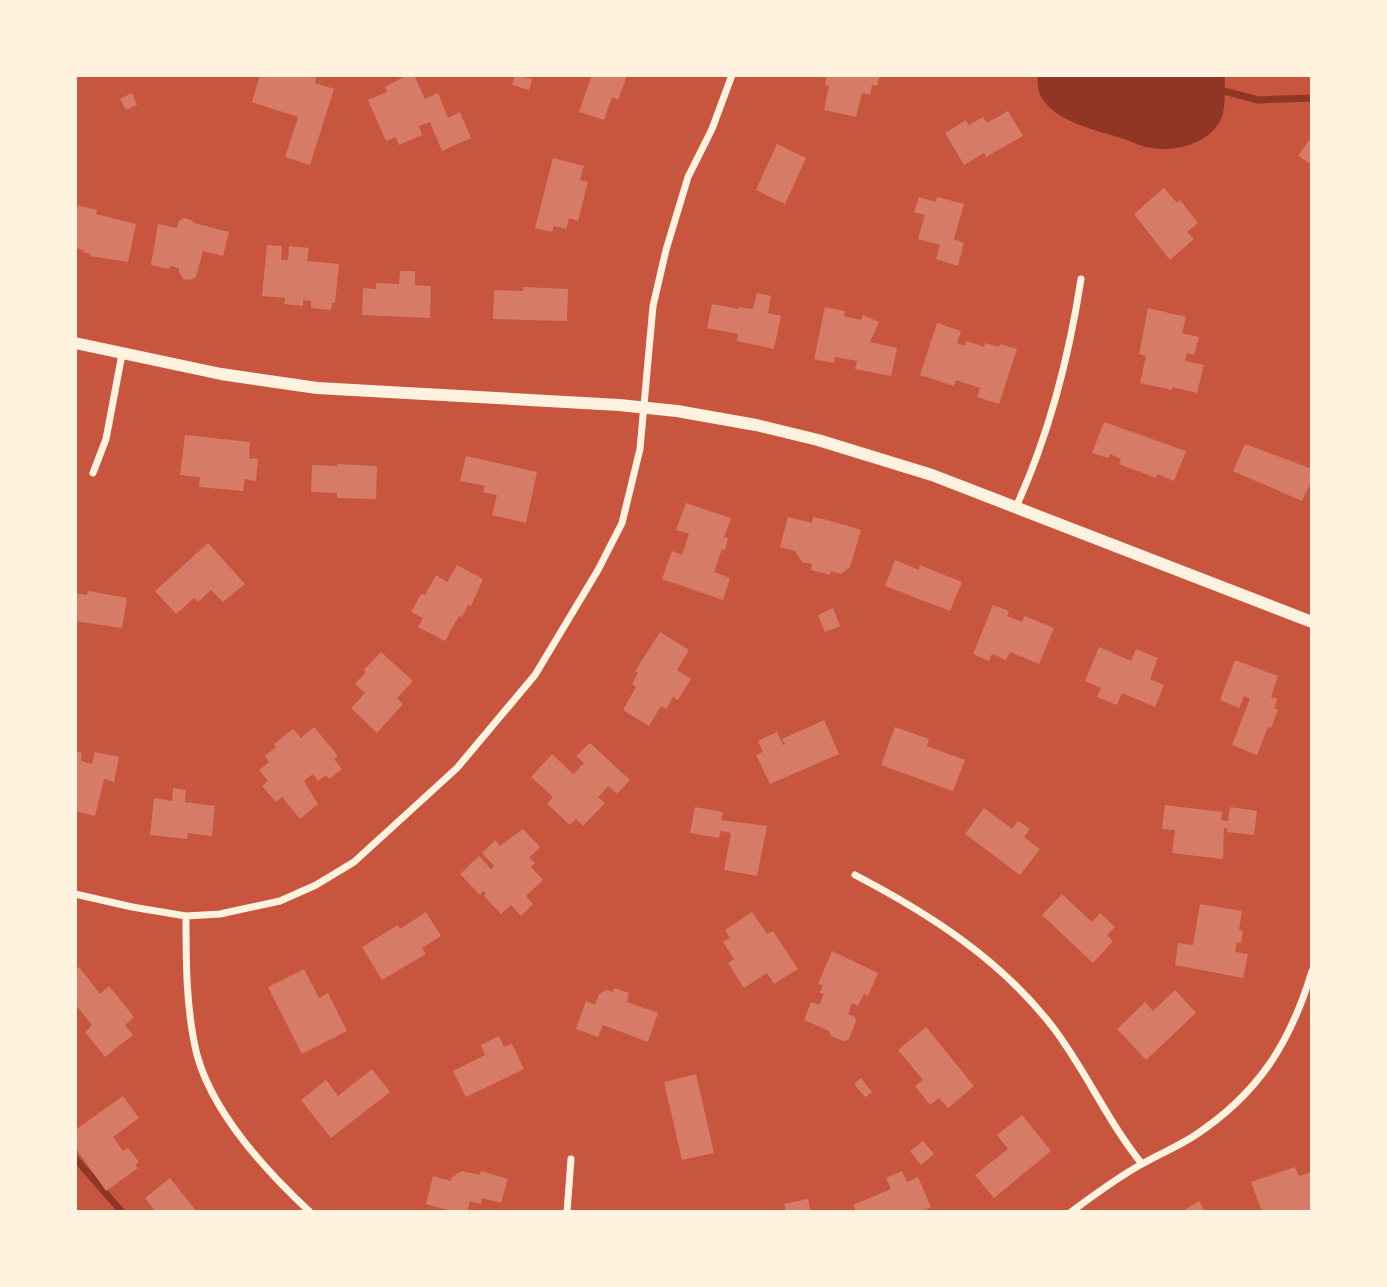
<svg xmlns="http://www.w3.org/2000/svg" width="1387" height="1287" font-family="Helvetica,sans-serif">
<rect width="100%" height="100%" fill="#c8553d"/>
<!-- water -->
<path fill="#8f3625" d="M1038,75H1225C1224,89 1227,112 1219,123C1206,144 1175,152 1152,148C1141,147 1131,141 1121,138C1096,130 1060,123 1044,101C1038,94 1037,84 1038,75Z"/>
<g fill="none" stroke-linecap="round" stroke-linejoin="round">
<!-- stream -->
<path stroke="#8f3625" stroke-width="7" d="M1224,91L1258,100L1312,98
M75,1158L122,1212"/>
</g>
<!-- building -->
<path fill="#d67c66" d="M260,75H310L316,77L315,83L334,89L310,165L285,157L298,117L252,102Z
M407,75H414L425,99L438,93L448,118L460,112L471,138L442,151L430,122L419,126L422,135L399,145L396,137L386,141L368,100L387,92L385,87Z
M515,75L532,79L529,90L512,85Z
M592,75H627L618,100L612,97L604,120L579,112Z
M827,75H880L877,86L872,85L870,95L862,93L856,117L824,110L829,86L825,85Z
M132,93L137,105L126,110L120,99Z
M1008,111L1023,136L986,157L984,153L964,165L945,133L966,120L969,125L983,117L987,123Z
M1312,136V165L1298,156Z
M777,144L806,158L785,204L756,190Z
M553,158L584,166L580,180L588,182L578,221L569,218L566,229L554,226L552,232L535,228Z
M1164,188L1177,203L1180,200L1198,223L1187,232L1194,239L1170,260L1134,214Z
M919,197L936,202L937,197L964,204L954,239L964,243L958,266L936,259L940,245L918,239L925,215L914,212Z
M75,205L97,210L96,214L136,224L128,262L90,256V254L83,252L84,250L75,248Z
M184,218L191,220L194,223L229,232L223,256L203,251L196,277L190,280L183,279L179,272V268L170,266L169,269L151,265L158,224L177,228L179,221Z
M267,245L282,246L281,260H288L289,246L309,248L307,261L339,264L335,303H332L331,310L311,308V301L303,300V306L284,304L285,298L262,296Z
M400,271H415V285L431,286L430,318L362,315L363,288L376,289V283L399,284Z
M523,287L568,289L567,321L493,319L494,290L523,291Z
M757,293L771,296L768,313L781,316L774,349L737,341L738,334L707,328L712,304L739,309V307L753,309Z
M825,307L845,311L844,316L861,320L863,315L879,322L870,342L897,348L891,376L855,369L857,361L835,357L834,363L814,359Z
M1148,308L1186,317L1182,333L1199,337L1194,355L1187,353L1185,361L1204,365L1197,393L1173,387L1172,390L1140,383L1146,356L1139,354Z
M937,323L961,331L957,343L965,346L966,341L984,347L985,343L999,347L1000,344L1017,349L999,404L977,397L980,388L956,380L954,386L920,375Z
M1104,422L1186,451L1174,481L1157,474L1156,478L1119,464L1121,459L1110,454L1108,458L1092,453Z
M185,435L250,442L249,458L258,459L256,481L245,479L243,491L199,487L200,477L180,475Z
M1245,444L1312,469V480L1302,501L1233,471Z
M466,456L537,472L526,523L492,515L497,495L483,492L485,486L460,481Z
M337,464L377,466L376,499L337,498V493L311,492L312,465L337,466Z
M686,503L731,518L724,537L728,538L725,550L722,549L714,572L730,578L723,600L662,579L672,551L682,555L689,534L676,530Z
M788,517L812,523L813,517L828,520L861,530L850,567L841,574L831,571L830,575L811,570L812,564L802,562L795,551L780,547Z
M208,543L245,584L223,602L211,590L198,602L194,598L176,614L155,591Z
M895,560L919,570L920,565L962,582L950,611L885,586Z
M457,565L483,579L471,606L468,605L462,617L459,616L445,641L418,627L423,618L411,612L421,594L425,595L436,575L447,582Z
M88,591L127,598L122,628L75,621V593L87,595Z
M993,605L1009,611L1007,616L1022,622L1025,616L1054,628L1039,664L1010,652L1006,660L992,654L989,661L973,654Z
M833,608L840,626L825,632L818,615Z
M660,632L689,650L677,670L691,679L678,700L673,697L666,709L661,706L649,726L623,710L636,687L632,684L638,673L635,671Z
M1099,647L1131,661L1136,649L1158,658L1150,679L1164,685L1155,707L1122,693L1117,705L1097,697L1101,688L1085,681Z
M381,652L413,681L397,698L403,704L377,733L351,708L365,693L355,684L366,672L364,670Z
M1235,660L1278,676L1271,697L1278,699L1274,708L1278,710L1271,728L1268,727L1257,755L1232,745L1250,699L1244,696L1239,708L1220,700Z
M824,720L839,754L770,784L756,755L763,752L758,741L777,732L783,745L785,744L782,739Z
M314,727L338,756L334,759L342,769L329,779L326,775L318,781L313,774L304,781L318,804L300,819L282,797L276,802L262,786L268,781L259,770L269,762L265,756L276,747L274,744L293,729L301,738Z
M895,727L929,739L927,746L965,760L953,791L881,765Z
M590,743L630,780L617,794L608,786L598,797L605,803L583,826L576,819L570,825L547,804L553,797L531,777L552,754L573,774L584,763L576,756Z
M75,751L82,753L81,761L92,764L95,752L119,757L114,782L104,779L95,816L75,811Z
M173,788L186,790L185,802L215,806L212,836L188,833L187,839L150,835L154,798L172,801Z
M1165,805L1222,812L1221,820L1228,821L1230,807L1257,811L1254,835L1227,832L1228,829L1224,828L1223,859L1172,853L1175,830L1162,829Z
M695,807L723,812L721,820L767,826L757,876L724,870L731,833L721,831L719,838L690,833Z
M984,808L1012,829L1018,821L1030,829L1024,837L1040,849L1020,875L965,834Z
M523,829L540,847L529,858L535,863L531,867L543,880L526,896L533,904L521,916L511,905L501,914L484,896L486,894L483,891L480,895L460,874L479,856L491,869L494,866L482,853L495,840L500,846Z
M1062,894L1092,922L1100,913L1115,927L1107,935L1113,941L1093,963L1042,915Z
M1200,904L1242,911L1239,930L1243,931L1241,943L1237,942L1235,952L1248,954L1243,978L1175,965L1178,943L1193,945Z
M426,912L441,936L422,948L426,954L382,980L362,947L398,925L400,929Z
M752,912L767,934L773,931L798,969L774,984L767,973L744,988L728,963L734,959L723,942L730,938L725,930Z
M832,951L878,973L868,996L864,994L858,1006L852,1003L848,1014L855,1017L856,1021L849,1039L844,1041L831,1036L829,1031L804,1020L811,1002L819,1005L824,994L820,993L823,985L818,984Z
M79,967L100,994L109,986L134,1017L125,1025L133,1035L105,1057L85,1032L92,1025L75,1004V970Z
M304,969L319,998L328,993L347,1031L302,1054L268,987Z
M614,988L629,993L627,1002L658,1013L648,1042L603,1025L598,1037L576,1029L586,1001L595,1005L599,994L607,990L613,992Z
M1175,990L1196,1013L1146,1060L1117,1029L1145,1002L1153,1011Z
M926,1027L974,1086L948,1108L939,1098L930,1105L915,1086L923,1080L898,1050Z
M499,1036L504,1047L512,1044L524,1069L466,1097L453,1071L485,1055L481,1045Z
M372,1069L390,1092L331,1138L301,1100L326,1080L338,1096Z
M696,1074L714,1153L682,1160L664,1082Z
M861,1078L872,1092L865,1097L854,1084Z
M123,1096L139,1118L113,1137L123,1151L128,1148L139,1162L135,1165L138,1168L106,1191L75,1147V1130Z
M1022,1115L1051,1151L994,1198L975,1175L1008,1149L997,1135Z
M923,1141L934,1154L921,1165L910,1151Z
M1295,1167L1299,1176L1312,1172V1212H1262L1251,1182Z
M462,1171L480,1175L481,1171L508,1179L501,1203L482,1198L481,1204L470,1201L467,1212H454L426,1204L433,1176L451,1181L452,1177Z
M902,1171L907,1182L918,1177L931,1207L919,1212H856L853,1205L891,1189L886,1178Z
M170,1178L197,1212H156L145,1198Z
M808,1199L811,1212H786L784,1204Z
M1199,1201L1205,1212H1181Z"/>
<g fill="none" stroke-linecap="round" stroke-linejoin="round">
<!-- minor -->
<path stroke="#fff3e0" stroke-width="7" d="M93,473L106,439L122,354
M1016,507C1049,435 1069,357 1081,279
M855,875C930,914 1003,961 1055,1030C1087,1073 1108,1122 1142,1164
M75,894L132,907L186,916L220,914L280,901L316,885L354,862L457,768L535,675L598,570L622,523L640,449L653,306L666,250L688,177L712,129L732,75
M186,916C186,962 186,1010 197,1055C213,1113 267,1172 310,1212
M567,1212L571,1159
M1071,1212C1094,1195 1118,1177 1142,1164C1159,1154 1177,1147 1194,1136C1258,1094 1290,1044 1312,971"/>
<!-- tertiary -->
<path stroke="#fff3e0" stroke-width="12" d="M75,343L221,374L317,388L619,405L677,411L756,425L818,440L932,475L1312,622"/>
</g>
<!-- border -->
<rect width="1387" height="1287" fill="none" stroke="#fff3e0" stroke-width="154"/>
</svg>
